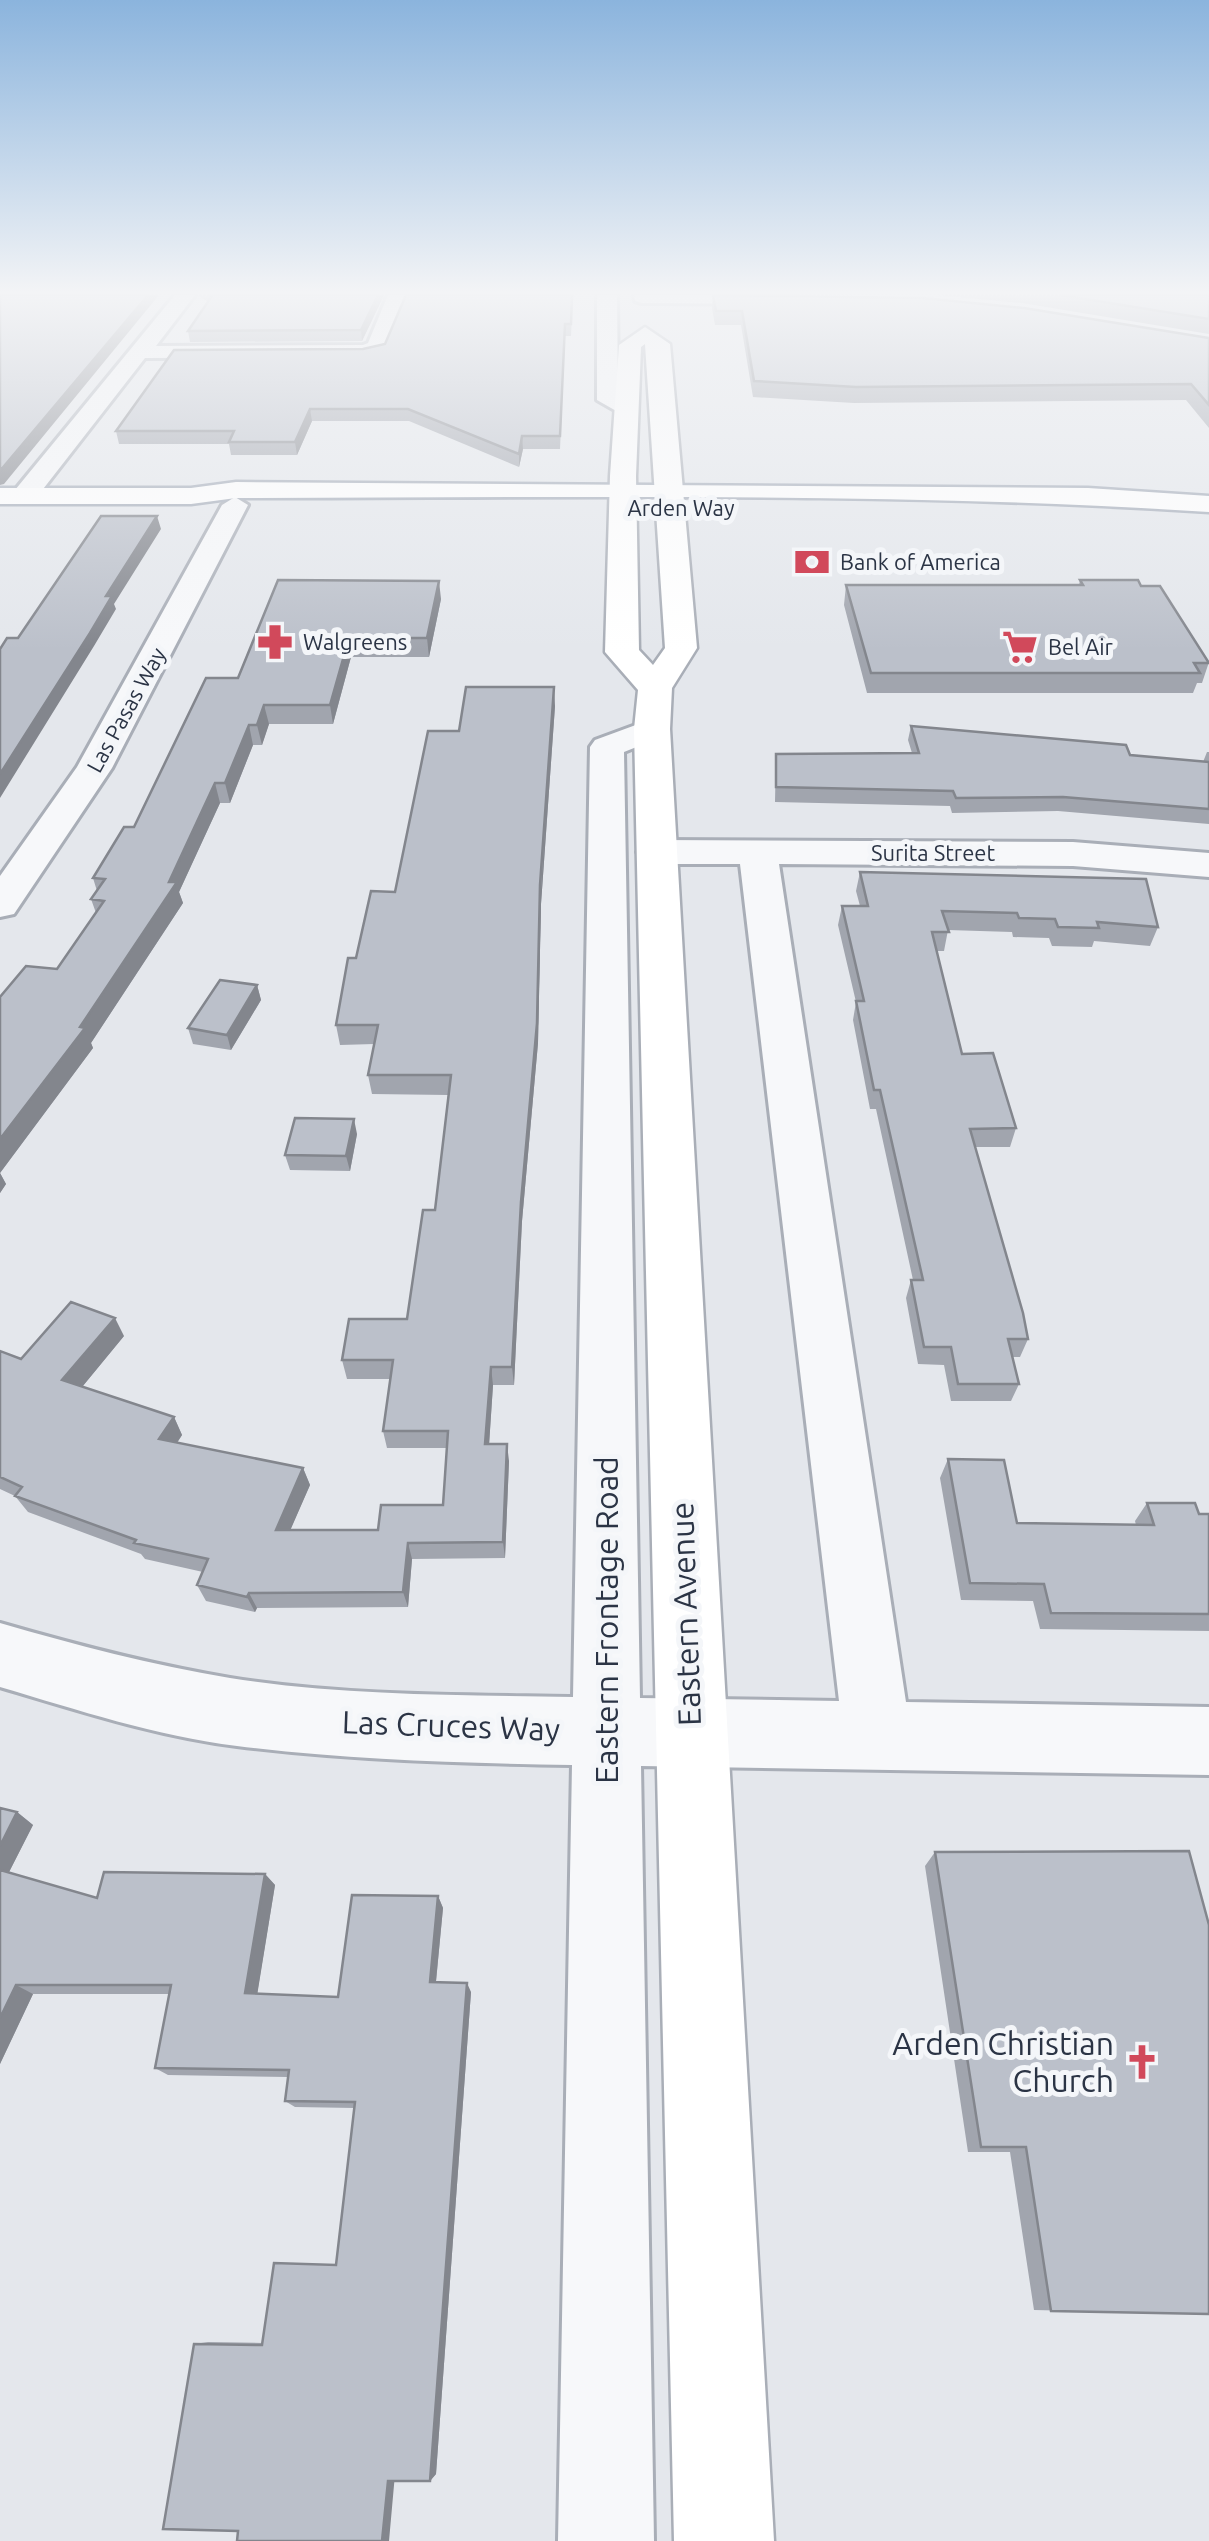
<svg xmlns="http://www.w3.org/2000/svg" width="1209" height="2541" font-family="Ubuntu,sans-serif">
<rect width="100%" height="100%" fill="#e4e7ec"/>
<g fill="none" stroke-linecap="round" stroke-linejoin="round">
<defs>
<path id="minor" d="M175,295H195L156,346L363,345L368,343L388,295H408L385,352L364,357L145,358L33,502H15L11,496L15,490Z
M597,295H617L618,391L634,402V412H618L597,400Z
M634,295H794L796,298L786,304L642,303L635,301Z
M235,497L248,505L112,768L14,914L0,917V876L77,767L222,505Z
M652,719L664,722L669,729L664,736L624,752L640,1698L839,1701L740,864H656L642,860L637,852L642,844L656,840L1073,842L1209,853V877L1073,866L779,864L906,1702L1209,1707V1775L641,1766L654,2541H558L572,1765C460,1763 348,1760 237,1746C156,1736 78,1710 0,1687V1623C76,1645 152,1665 230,1678C343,1696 459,1695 573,1697L590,747L595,740Z"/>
<path id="secondary" d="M645,327L670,344L697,648L672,688L670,729L774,2541H674L634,729L638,690L605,652L610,476L619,345ZM645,344L665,648L653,665L639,650L636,476L641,347Z"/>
<path id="primary" d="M236,482L1088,488L1209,496V512C886,491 560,498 236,498L191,504H0V488H191Z"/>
</defs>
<!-- minor casing -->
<use href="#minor" stroke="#a9aeb7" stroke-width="6"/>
<!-- secondary casing -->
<use href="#secondary" stroke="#a9aeb7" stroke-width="5"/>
<!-- primary casing -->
<use href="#primary" stroke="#a3abb8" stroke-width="5"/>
<!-- minor -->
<use href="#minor" fill="#f7f8fa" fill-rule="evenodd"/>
<!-- secondary -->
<use href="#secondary" fill="#fff" fill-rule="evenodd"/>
<!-- primary -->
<use href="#primary" fill="#fff" fill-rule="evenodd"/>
</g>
<!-- wall -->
<path fill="#a1a5ae" d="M198,295H384L362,341L190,342L188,331L208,302Z
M573,295L571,336H565L560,449H523L519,467L409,421H312L297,455H231L229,444H119L116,431L363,349Z
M713,295L1209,338V428L1186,400L854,403L753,397L741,325H715L712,308Z
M936,295H1209V334L1022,303Z
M1080,580L1141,586L1209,662L1202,683H1197L1193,693H867L844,605L846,585H1079Z
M441,599L429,657H351L333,724H269L262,745H253L230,803H220L179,892L183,903L91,1043L93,1048L0,1173L6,1184L0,1193V997L57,969L96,913L91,899L97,891L93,878L134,827L238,678Z
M555,706L541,904L538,1043L522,1221L514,1385H493L489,1444L509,1461L505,1558L412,1559L408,1607L257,1608L255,1612L206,1601L197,1585L203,1572L145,1559L141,1554L28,1512L15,1496L0,1489V1351L21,1359L124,1336L82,1387L174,1417L182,1435L177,1443L303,1468L310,1485L290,1530H378L443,1505L447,1448H387L383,1431L390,1379H347L342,1360L407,1319L435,1210L448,1095L372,1094L368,1075L374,1044L340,1045L336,1025L356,958L395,892L459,731Z
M911,726L1130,755L1203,762L1207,752H1209V824L1058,811L952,813L950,806L775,802L776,754L912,753L908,740Z
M860,872L1158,927L1150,946L1094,941L1092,947L1052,946L1049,938L1013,937L1012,932L948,930L944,951H936L962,1054L1016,1128L1010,1147H975L1028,1339L1020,1357H1012L1019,1384L1011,1401H951L944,1365L918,1364L906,1298L911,1280H913L876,1109H870L853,1020L856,1002L838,925L842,906H860L856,891Z
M257,985L261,1000L231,1050L193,1044L188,1028Z
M357,1134L350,1171L290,1170L285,1155Z
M948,1459L1017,1523L1136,1525L1135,1521L1147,1503L1199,1514H1209V1631L1040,1629L1033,1601L961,1600L940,1478Z
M0,1808L17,1812L33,1825L9,1872L97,1898L265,1874L275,1885L257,1994L338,1997L438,1896L443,1908L436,1982L471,1992L436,2474L430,2481H395L238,2531L194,2344L208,2342L263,2343L336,2265L355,2108L295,2107L285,2101L288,2077L168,2075L155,2068L170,1994H33L0,2064Z
M935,1852L1209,2314L1034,2310L1010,2152H968L925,1866Z"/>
<!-- shaded-wall -->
<path fill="#83868d" d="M148,295H159L4,484L0,485V471Z
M378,295H384L362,341L361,330Z
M310,409L312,421L297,455L295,442Z
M522,436L523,449L519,467V454Z
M157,516L161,529L114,604L116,609L94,646L0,798V774L106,596Z
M439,581L441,599L429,657L427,638Z
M349,638L351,657L333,724L330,705Z
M554,687L555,706L541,904L538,1043L522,1221L514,1385L512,1367L521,1202Z
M264,705L269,724L262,745L257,725Z
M249,725L253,745L230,803L225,783Z
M215,783L220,803L179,892L183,903L91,1043L93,1048L0,1173L6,1184L0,1193V1139L80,1027L169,882Z
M257,985L261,1000L231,1050L227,1035Z
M354,1119L357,1134L350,1171L346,1156Z
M115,1318L124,1336L73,1398L62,1380Z
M491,1367L493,1385L488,1461L485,1444Z
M174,1417L182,1435L168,1456L159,1439Z
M507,1444L509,1461L505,1558L503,1542Z
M303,1468L310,1485L283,1547L276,1530Z
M408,1543L412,1559L408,1607L403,1592Z
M249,1593L257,1608L255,1612L247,1597Z
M17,1812L33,1825L6,1878L0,1874V1846Z
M265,1874L275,1885L256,2002L245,1993Z
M438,1896L443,1908L435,1991L430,1982Z
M467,1983L471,1992L436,2474L430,2481Z
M16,1985L33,1994L0,2064V2018Z
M395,2474L389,2541H382L388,2481Z"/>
<!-- building -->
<path fill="#bbc0ca" stroke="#83868d" stroke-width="2.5" d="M0,295H148L0,471Z
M211,295H378L361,330L188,331L212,296Z
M406,295H572L571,324H565L560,436H522L519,454L408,409H310L295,442H229L234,431H116L174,350L363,349L385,344Z
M713,295L923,298L1024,308L1209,338V405L1191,384L856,387L754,381L742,311H716Z
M1060,295H1209V319Z
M101,516H157L106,596H112L90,633L0,774V649L7,638H18Z
M278,580L439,581L427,638H349L330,705H264L257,725H249L225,783H215L169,882H177L80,1027L85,1028L0,1139V997L26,966L57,969L104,901L91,899L105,879L93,878L124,827H134L206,678H238Z
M1080,580H1138L1141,586H1160L1209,663H1194L1200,673H871L846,585H1083Z
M466,687H554L540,885L537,1023L521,1202L512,1367H491L485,1444H507L503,1542L408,1543L403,1592L249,1593L247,1597L197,1585L208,1559L134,1543L136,1540L15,1496L22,1487L0,1477V1351L21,1359L71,1302L115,1318L62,1380L174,1417L159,1439L303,1468L276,1530H378L381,1505H443L448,1431H383L393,1360H342L349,1319H407L423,1210H435L451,1075H368L378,1025H336L348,958H356L371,891L395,892L428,731H459Z
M911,726L1126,745L1130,755L1209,762V809L1063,797L956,798L953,791L776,787V754L919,753Z
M860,872L1146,879L1158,927L1097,922L1099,928L1058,927L1055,919L1019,918L1017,913L942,911L949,932H932L962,1054L993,1053L1016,1128L970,1129L1023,1313L1028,1339H1008L1019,1384H958L951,1347H924L911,1280H923L880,1090H874L856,1001H864L842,906H868Z
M220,980L257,985L227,1035L188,1028Z
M295,1118L354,1119L346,1156L285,1155Z
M948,1459L1004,1460L1017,1523L1154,1525L1147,1503H1195L1199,1514H1209V1614L1051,1613L1044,1584L970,1583Z
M0,1808L17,1812L0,1846Z
M1189,1851L1209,1925V2314L1051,2311L1026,2147H981L935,1852Z
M0,1870L97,1898L104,1872L265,1874L245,1993L338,1997L352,1895L438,1896L430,1982L467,1983L430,2481H388L382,2541H237L238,2531L163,2529L194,2344L262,2345L274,2263L336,2265L355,2102L285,2101L289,2070L155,2068L171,1985H16L0,2018Z"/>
<!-- sky -->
<linearGradient id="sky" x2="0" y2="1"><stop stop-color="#8bb4dd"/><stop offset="0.45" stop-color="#f3f4f6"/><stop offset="1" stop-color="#f3f4f6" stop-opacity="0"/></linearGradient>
<rect width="1209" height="650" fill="url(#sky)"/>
<!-- icons -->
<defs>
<symbol id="bank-bare" viewBox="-9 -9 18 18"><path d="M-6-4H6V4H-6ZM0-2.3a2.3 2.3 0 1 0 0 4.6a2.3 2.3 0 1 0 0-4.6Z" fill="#d1495b" stroke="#f4f6f9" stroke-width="2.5" paint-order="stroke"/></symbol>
<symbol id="pharmacy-bare" viewBox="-9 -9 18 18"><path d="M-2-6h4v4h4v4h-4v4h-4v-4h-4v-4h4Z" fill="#d1495b" stroke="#f4f6f9" stroke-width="2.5" paint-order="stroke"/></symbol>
<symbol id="supermarket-bare" viewBox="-9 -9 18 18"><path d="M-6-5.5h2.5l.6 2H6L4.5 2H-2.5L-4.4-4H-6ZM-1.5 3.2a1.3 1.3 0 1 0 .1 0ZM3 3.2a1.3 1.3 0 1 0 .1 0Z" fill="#d1495b" stroke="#f4f6f9" stroke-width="2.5" paint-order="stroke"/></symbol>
<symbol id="church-bare" viewBox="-9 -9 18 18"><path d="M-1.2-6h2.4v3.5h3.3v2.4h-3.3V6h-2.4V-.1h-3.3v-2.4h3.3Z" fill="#d1495b" stroke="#f4f6f9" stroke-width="2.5" paint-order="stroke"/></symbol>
</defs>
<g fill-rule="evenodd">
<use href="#bank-bare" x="787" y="537" width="50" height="50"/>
<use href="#pharmacy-bare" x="250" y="617" width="50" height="50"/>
<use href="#supermarket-bare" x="995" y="622" width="50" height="50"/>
<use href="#church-bare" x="1117" y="2037" width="50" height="50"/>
</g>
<g text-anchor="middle" stroke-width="10" stroke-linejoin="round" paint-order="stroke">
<!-- far-street labels -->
<g font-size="22" fill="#2b3445" stroke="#f4f6f9">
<text x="681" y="516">Arden Way</text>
<text transform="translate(126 710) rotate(-61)" y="8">Las Pasas Way</text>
<text x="933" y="861">Surita Street</text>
</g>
<!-- far-poi labels -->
<g font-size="22" fill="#2b3445" stroke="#f4f6f9" text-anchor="start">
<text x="840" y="570">Bank of America</text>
<text x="303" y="650">Walgreens</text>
<text x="1048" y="655">Bel Air</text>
</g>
<!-- near-street labels -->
<g font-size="32" fill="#2b3445" stroke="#f4f6f9">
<text transform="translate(686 1614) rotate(-92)" y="11">Eastern Avenue</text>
<text transform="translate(607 1620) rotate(-90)" y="11">Eastern Frontage Road</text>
<text transform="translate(451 1726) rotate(2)" y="11">Las Cruces Way</text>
</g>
<!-- near-poi labels -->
<g font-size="32" fill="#2b3445" stroke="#f4f6f9" text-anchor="end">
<text x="1114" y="2055">Arden Christian<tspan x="1114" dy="37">Church</tspan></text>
</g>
</g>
</svg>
